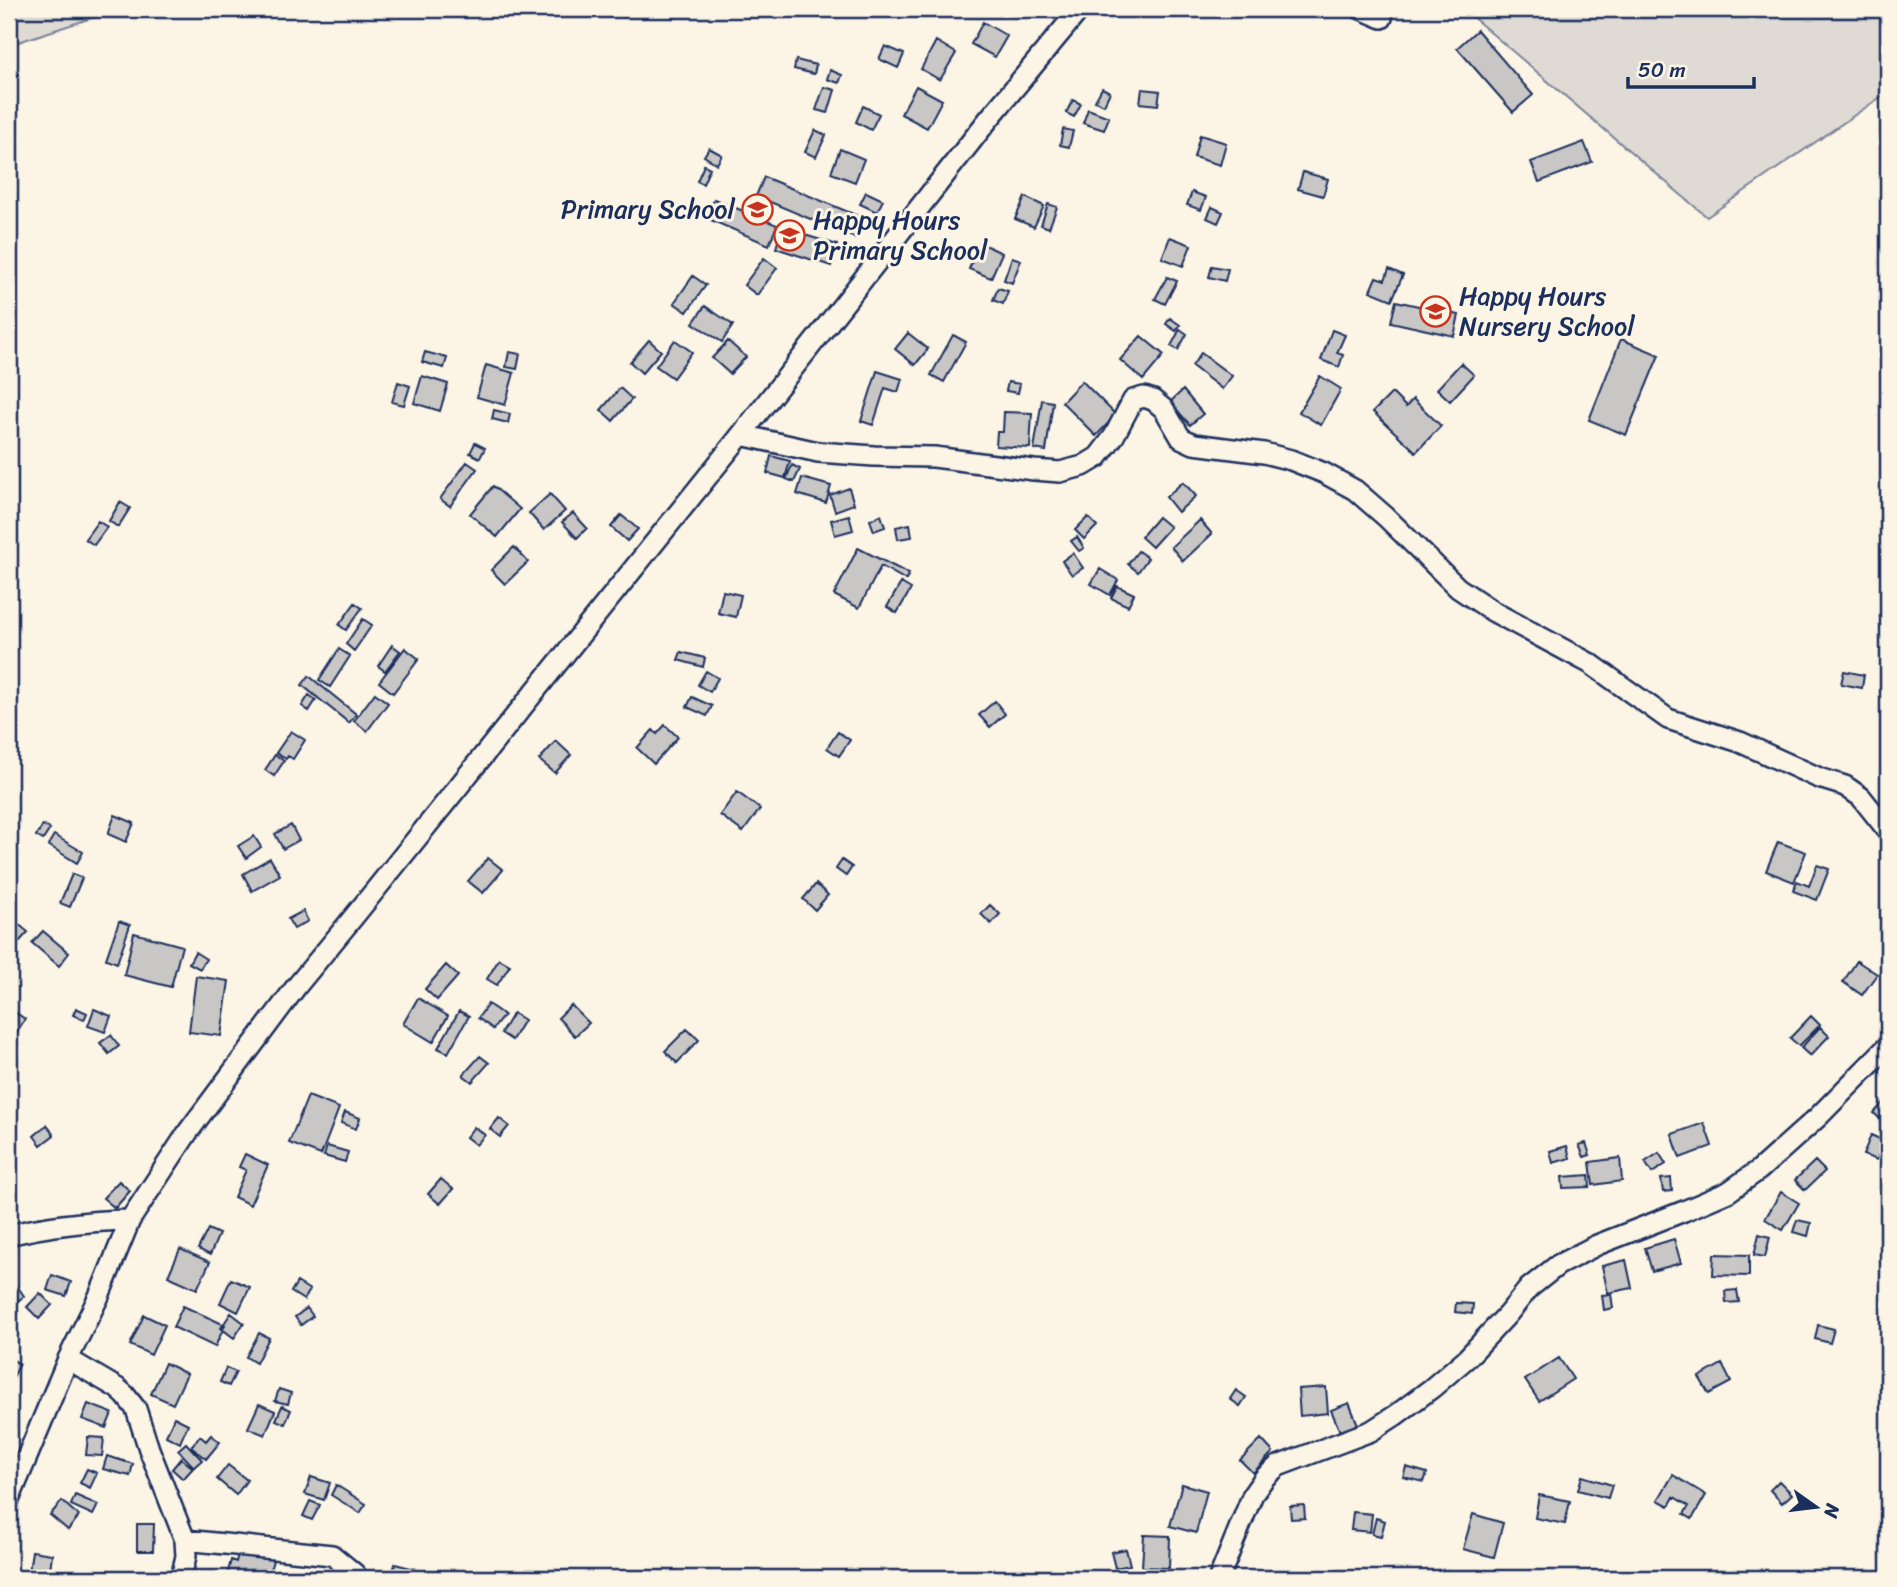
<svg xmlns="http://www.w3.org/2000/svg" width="1897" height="1587" font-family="Sriracha,sans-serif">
<rect width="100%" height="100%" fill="#fcf5e5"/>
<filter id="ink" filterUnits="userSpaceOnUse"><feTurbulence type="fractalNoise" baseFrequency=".0143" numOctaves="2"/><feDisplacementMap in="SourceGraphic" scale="14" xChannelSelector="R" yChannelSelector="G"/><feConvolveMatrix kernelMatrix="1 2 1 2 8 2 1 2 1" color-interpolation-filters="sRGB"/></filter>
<g filter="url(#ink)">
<!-- green -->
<path fill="#dfdbd4" stroke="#7d8599" stroke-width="2" d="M9,9H119L9,45Z
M1463,9H1888V92L1707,217Z"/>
<!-- building -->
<path fill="#c8c7c6" stroke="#1b2f5e" stroke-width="2" d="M983,22L1007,36L995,57L971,44Z
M1477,30L1533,95L1513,112L1457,48Z
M936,41L956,53L940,80L921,69Z
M885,46L904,54L898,68L879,59Z
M796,60L816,65L814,74L794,69Z
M830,70L842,75L839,83L827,79Z
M916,86L942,100L927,128L901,114Z
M824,87L835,90L828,113L816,110Z
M1102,88L1110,92L1104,105L1095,101Z
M1142,89L1160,91L1158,105L1140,103Z
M1073,100L1081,104L1074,117L1066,113Z
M863,106L879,114L871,130L856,122Z
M1088,109L1109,117L1104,130L1083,123Z
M1063,129L1073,131L1069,147L1060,145Z
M815,130L826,135L816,157L805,152Z
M1200,135L1226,143L1220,165L1194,157Z
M1584,142L1592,162L1539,182L1531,162Z
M709,148L722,155L717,164L704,156Z
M840,149L864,159L855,182L831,173Z
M704,165L710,168L703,184L697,181Z
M1303,172L1328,179L1323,196L1298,189Z
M764,177L863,218L855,238L756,196Z
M866,192L883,200L877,212L860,204Z
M1192,192L1206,197L1201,210L1187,205Z
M1025,197L1044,206L1034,227L1015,219Z
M714,199L777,225L769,245L706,218Z
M1048,204L1057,207L1049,228L1041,225Z
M1212,207L1223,212L1218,223L1207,218Z
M782,228L837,245L831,266L776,248Z
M1170,237L1191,245L1183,266L1162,258Z
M980,243L1002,253L991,278L969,269Z
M1012,257L1021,260L1012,283L1004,280Z
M764,258L777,268L757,295L744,285Z
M1212,266L1228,269L1225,281L1209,277Z
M1389,269L1403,275L1392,300L1370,291L1376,277L1385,280Z
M693,276L706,285L687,312L674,303Z
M1167,277L1177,281L1165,304L1155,299Z
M998,288L1008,291L1003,304L993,300Z
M1396,301L1459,315L1454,336L1391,322Z
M705,306L733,325L722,342L693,323Z
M1170,318L1180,325L1176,331L1166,324Z
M1180,329L1187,334L1178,350L1171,346Z
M1332,330L1345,335L1337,353L1343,355L1339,367L1321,360Z
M908,333L928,349L915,365L895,349Z
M953,335L966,342L944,382L931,375Z
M1141,336L1164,355L1143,380L1120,360Z
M1621,339L1659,355L1626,435L1589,420Z
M649,340L661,351L642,373L630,362Z
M675,340L692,352L673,378L656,366Z
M728,341L746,357L730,374L712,358Z
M425,352L447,358L444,368L422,362Z
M509,352L520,354L517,369L506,367Z
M1201,353L1232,376L1222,389L1192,366Z
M1461,363L1474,375L1450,401L1437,389Z
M486,365L514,373L505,405L477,397Z
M877,371L902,379L898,392L885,388L873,425L861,421Z
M422,376L448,384L440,411L414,403Z
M1320,376L1341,389L1321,425L1299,412Z
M1082,381L1116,415L1096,436L1062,402Z
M398,382L410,386L404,405L392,402Z
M1008,382L1020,384L1018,393L1006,391Z
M620,388L632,399L613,421L601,410Z
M1183,390L1203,414L1190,425L1170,402Z
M1392,393L1406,407L1413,399L1441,426L1416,452L1373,412Z
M1042,400L1053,402L1046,451L1034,449Z
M494,410L510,414L508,423L492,419Z
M1004,412L1032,413L1030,448L996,446L997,432H1003Z
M475,443L485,448L480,458L470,453Z
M771,456L790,461L785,478L767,473Z
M467,462L477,469L450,506L440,499Z
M792,465L800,469L794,482L786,479Z
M802,478L831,486L826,503L797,494Z
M1183,482L1196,496L1178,512L1166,497Z
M493,486L520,509L497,537L470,514Z
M849,488L854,504L835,511L830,495Z
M550,494L565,511L544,530L529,513Z
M120,502L130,508L118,527L109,521Z
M573,513L587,528L577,538L562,522Z
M621,515L638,529L627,541L611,527Z
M849,515L853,530L835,535L831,520Z
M881,515L885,527L874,531L870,520Z
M1088,517L1097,526L1084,539L1075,530Z
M1158,517L1170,527L1152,547L1141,537Z
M1200,520L1212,534L1183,561L1171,547Z
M98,521L107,527L94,545L85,539Z
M910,524L912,537L898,539L896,527Z
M1077,537L1084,548L1079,551L1071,541Z
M514,547L528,562L505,584L491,570Z
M858,548L909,574L906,580L881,566L859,608L834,595Z
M1138,551L1148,558L1138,572L1128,564Z
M1073,553L1083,568L1072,575L1062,561Z
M1100,569L1118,580L1110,595L1091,584Z
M901,583L911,589L897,613L887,607Z
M1117,586L1134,594L1128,606L1111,598Z
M723,591L741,595L736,617L718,613Z
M355,603L362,608L346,630L339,625Z
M363,619L372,625L354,651L346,644Z
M392,645L400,651L385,671L378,666Z
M405,648L419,659L393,693L379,682Z
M339,649L350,656L330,687L319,680Z
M681,652L705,658L703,667L678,660Z
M706,671L718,678L710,692L698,685Z
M1844,671L1864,675L1862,688L1841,684Z
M309,676L356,714L349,723L302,685Z
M375,693L388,703L367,731L354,721Z
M309,695L316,700L309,711L302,706Z
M692,697L712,706L707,716L687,707Z
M995,701L1005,714L990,727L979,715Z
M665,725L678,737L654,764L637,748L653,730L657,734Z
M291,731L305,740L293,759L288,756L286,759L276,753Z
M838,732L850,740L839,756L827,748Z
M556,741L571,755L555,773L539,760Z
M275,755L284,761L274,776L265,770Z
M737,792L760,809L743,832L720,815Z
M115,815L134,823L126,842L108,834Z
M43,825L50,829L43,840L36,836Z
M291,825L299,840L283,849L275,834Z
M54,835L83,852L77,863L48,845Z
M254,836L261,847L246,858L238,846Z
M1778,842L1806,852L1794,882L1766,871Z
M270,858L280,875L252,891L243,874Z
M488,858L503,870L483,893L468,881Z
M842,860L852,867L846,876L836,869Z
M1817,865L1829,869L1817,900L1793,891L1797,881L1809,886Z
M72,874L82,878L70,907L60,903Z
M816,884L828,895L815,910L803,899Z
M990,905L1000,914L991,924L981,914Z
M303,911L308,921L294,929L288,919Z
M119,921L130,925L117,963L106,959Z
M17,923L28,932L19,942L9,933Z
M43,931L69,953L59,966L32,943Z
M134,933L182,946L171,987L124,975Z
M195,952L206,959L200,969L189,963Z
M499,959L510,965L497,985L487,979Z
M1857,961L1877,974L1862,995L1843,982Z
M446,965L458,976L437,1000L425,989Z
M196,976L229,981L221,1036L189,1032Z
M418,998L448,1016L433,1042L403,1024Z
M488,1004L504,1015L493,1029L478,1018Z
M571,1005L589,1023L575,1036L558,1018Z
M9,1008L25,1019L9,1044Z
M76,1008L87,1013L84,1020L73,1015Z
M94,1009L111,1016L105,1032L88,1026Z
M459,1011L469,1016L448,1053L438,1048Z
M513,1013L524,1020L512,1040L501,1033Z
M1811,1016L1820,1025L1799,1046L1790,1038Z
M1820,1027L1829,1036L1810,1056L1801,1048Z
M687,1029L699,1040L677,1063L665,1051Z
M111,1035L119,1046L109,1054L100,1043Z
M480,1056L489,1063L472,1082L463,1075Z
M308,1096L339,1108L321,1155L289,1143Z
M1888,1097V1127L1874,1113Z
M345,1112L360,1118L356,1129L341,1123Z
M499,1118L509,1126L500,1137L490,1129Z
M1704,1123L1712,1146L1680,1158L1672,1134Z
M47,1125L54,1135L41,1145L34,1136Z
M474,1127L485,1135L476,1145L466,1137Z
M1871,1135L1884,1141L1877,1160L1863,1155Z
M1586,1143L1590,1155L1584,1157L1579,1145Z
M327,1146L348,1152L345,1162L324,1156Z
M1567,1146L1570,1158L1553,1163L1550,1151Z
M1659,1153L1666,1164L1652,1173L1645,1162Z
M245,1154L268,1165L250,1205L234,1197L246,1170L239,1167Z
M1620,1158L1622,1181L1593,1185L1590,1162Z
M1815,1161L1825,1171L1805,1190L1795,1180Z
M1589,1175L1590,1187L1563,1188L1562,1177Z
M1671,1178L1672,1191L1663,1192L1661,1179Z
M441,1179L453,1189L440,1204L428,1194Z
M119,1181L130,1191L115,1208L103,1198Z
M1781,1192L1799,1203L1783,1230L1765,1219Z
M1797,1220L1811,1223L1808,1236L1793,1232Z
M208,1229L219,1234L210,1255L198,1249Z
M1759,1234L1770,1237L1765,1257L1754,1255Z
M1674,1239L1681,1263L1652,1271L1645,1248Z
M180,1249L210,1262L197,1289L168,1276Z
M1714,1254L1749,1255V1276L1713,1275Z
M1626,1260L1632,1288L1608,1293L1602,1266Z
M52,1275L71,1282L66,1296L47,1290Z
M231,1279L250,1287L238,1312L220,1303Z
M297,1282L310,1290L304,1300L291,1292Z
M18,1287L24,1296L14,1304L9,1294Z
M1737,1290L1739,1302L1726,1303L1725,1291Z
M40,1293L52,1305L39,1319L27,1307Z
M1611,1294L1613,1308L1604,1310L1602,1295Z
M1456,1303L1473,1304L1472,1314L1455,1312Z
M183,1306L225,1325L215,1347L173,1327Z
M307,1308L313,1316L301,1325L295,1317Z
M231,1313L244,1323L234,1338L221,1328Z
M144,1315L165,1325L151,1355L130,1345Z
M1818,1325L1834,1329L1830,1343L1815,1339Z
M259,1333L269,1338L256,1363L246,1357Z
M9,1358L20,1364L9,1385Z
M1559,1358L1573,1379L1539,1401L1525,1380Z
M165,1363L187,1374L173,1404L151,1394Z
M1722,1364L1731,1382L1709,1394L1699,1377Z
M226,1368L236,1372L229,1386L220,1382Z
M1326,1387L1328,1413L1300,1416L1298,1389Z
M279,1389L291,1393L288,1404L275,1401Z
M1236,1390L1246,1397L1240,1406L1230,1399Z
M1349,1403L1359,1427L1341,1434L1331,1410Z
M88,1404L112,1413L106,1428L82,1419Z
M259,1404L275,1411L265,1435L248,1428Z
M282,1406L291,1410L285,1424L276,1420Z
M174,1417L188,1424L180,1443L166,1436Z
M211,1435L220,1442L206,1459L191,1447L200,1436L206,1441Z
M88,1437L104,1438L102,1456L86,1455Z
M1261,1439L1273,1452L1253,1473L1240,1460Z
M186,1443L202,1460L194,1467L178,1450Z
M107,1456L133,1464L130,1476L103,1469Z
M181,1458L193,1468L183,1479L172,1469Z
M228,1465L247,1480L236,1495L217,1479Z
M1406,1467L1427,1473L1424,1482L1403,1477Z
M87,1469L97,1473L90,1488L80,1483Z
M1673,1475L1706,1495L1692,1519L1684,1514L1689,1506L1674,1497L1669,1506L1658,1500Z
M1582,1476L1612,1485L1608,1498L1578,1490Z
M311,1477L330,1483L324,1500L305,1494Z
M1779,1481L1792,1494L1782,1503L1770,1490Z
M1182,1484L1207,1491L1196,1533L1170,1526Z
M336,1485L366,1504L360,1513L331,1495Z
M75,1495L98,1505L93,1515L71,1505Z
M1539,1495L1570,1501L1565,1524L1535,1518Z
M62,1501L79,1516L68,1530L50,1515Z
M310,1501L320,1505L312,1520L303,1516Z
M1304,1505L1305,1518L1291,1519L1290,1506Z
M1353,1512L1372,1514L1370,1532L1351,1530Z
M1473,1514L1503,1523L1494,1557L1463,1549Z
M1376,1518L1385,1521L1381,1536L1372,1534Z
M137,1524H154L153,1551H137Z
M1144,1535L1170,1536L1169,1568L1142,1567Z
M1126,1549L1130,1565L1115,1568L1111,1552Z
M239,1550L273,1560L268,1578H231L227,1576L231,1560L236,1562Z
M32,1551L52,1554L49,1578H28Z
M395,1564L415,1569L413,1578H391Z
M93,1568L104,1576L101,1578H85Z"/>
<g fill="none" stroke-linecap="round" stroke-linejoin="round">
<defs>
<path id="minor" d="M1361,9L1382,18
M741,435L818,452L874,456L934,457L1034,470L1060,472L1083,466L1098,457L1114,436L1133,400L1144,397L1153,400L1164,409L1181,438L1194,444L1264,453L1291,460L1324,473L1355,490L1386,517L1458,588L1494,612L1591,664L1668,719L1740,742L1819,778L1845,786L1861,797L1888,831
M9,1235C48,1225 89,1221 130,1220
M68,1359L117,1388L125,1395L136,1409L149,1449L185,1540L186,1556L181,1578
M9,1500L68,1359L99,1296L130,1220L188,1132L296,987L356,914L741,435L988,120L1080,9
M185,1540L332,1555L355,1574L356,1578
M1219,1578L1253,1494L1265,1477L1278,1466L1371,1431L1396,1415L1432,1388L1467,1358L1507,1315L1529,1288L1558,1265L1597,1245L1684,1211L1728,1192L1759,1170L1818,1117L1888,1046"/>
</defs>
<!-- minor casing -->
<use href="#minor" stroke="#1b2f5e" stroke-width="24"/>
<!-- minor -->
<use href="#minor" stroke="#fcf5e5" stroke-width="19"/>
</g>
</g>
<!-- icons -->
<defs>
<symbol id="school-ring" viewBox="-11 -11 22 22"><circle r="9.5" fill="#fcf5e5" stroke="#c8321e" stroke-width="1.5"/><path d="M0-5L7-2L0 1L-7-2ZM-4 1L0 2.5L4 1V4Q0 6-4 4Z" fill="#c8321e"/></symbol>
</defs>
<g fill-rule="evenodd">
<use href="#school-ring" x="740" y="192" width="35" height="35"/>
<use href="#school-ring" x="772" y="218" width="35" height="35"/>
<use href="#school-ring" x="1418" y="294" width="35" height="35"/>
</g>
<g text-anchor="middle" stroke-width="6" stroke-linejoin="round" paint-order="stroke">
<!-- poi labels -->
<g font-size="26" fill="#1b2f5e" stroke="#fcf5e5" text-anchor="start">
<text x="735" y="218" text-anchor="end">Primary School</text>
<text x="813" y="229">Happy Hours<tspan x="813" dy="30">Primary School</tspan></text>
<text x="1459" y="305">Happy Hours<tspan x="1459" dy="30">Nursery School</tspan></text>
</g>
</g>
<!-- margin -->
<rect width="1897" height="1587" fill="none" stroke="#fcf5e5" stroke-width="35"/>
<rect x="18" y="18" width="1862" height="1552" fill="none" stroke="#1b2f5e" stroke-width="2.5" filter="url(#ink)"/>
<!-- north arrow -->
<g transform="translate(1816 1507) rotate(104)" stroke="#fcf5e5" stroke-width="5" paint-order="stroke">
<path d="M0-5L12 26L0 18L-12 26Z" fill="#1b2f5e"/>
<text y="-10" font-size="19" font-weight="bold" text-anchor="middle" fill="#1b2f5e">N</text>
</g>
<!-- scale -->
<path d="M1628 77v10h126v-10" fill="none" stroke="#1b2f5e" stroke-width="3.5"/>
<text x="1638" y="77" font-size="21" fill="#1b2f5e" stroke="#fcf5e5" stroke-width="5" paint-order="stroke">50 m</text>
</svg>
